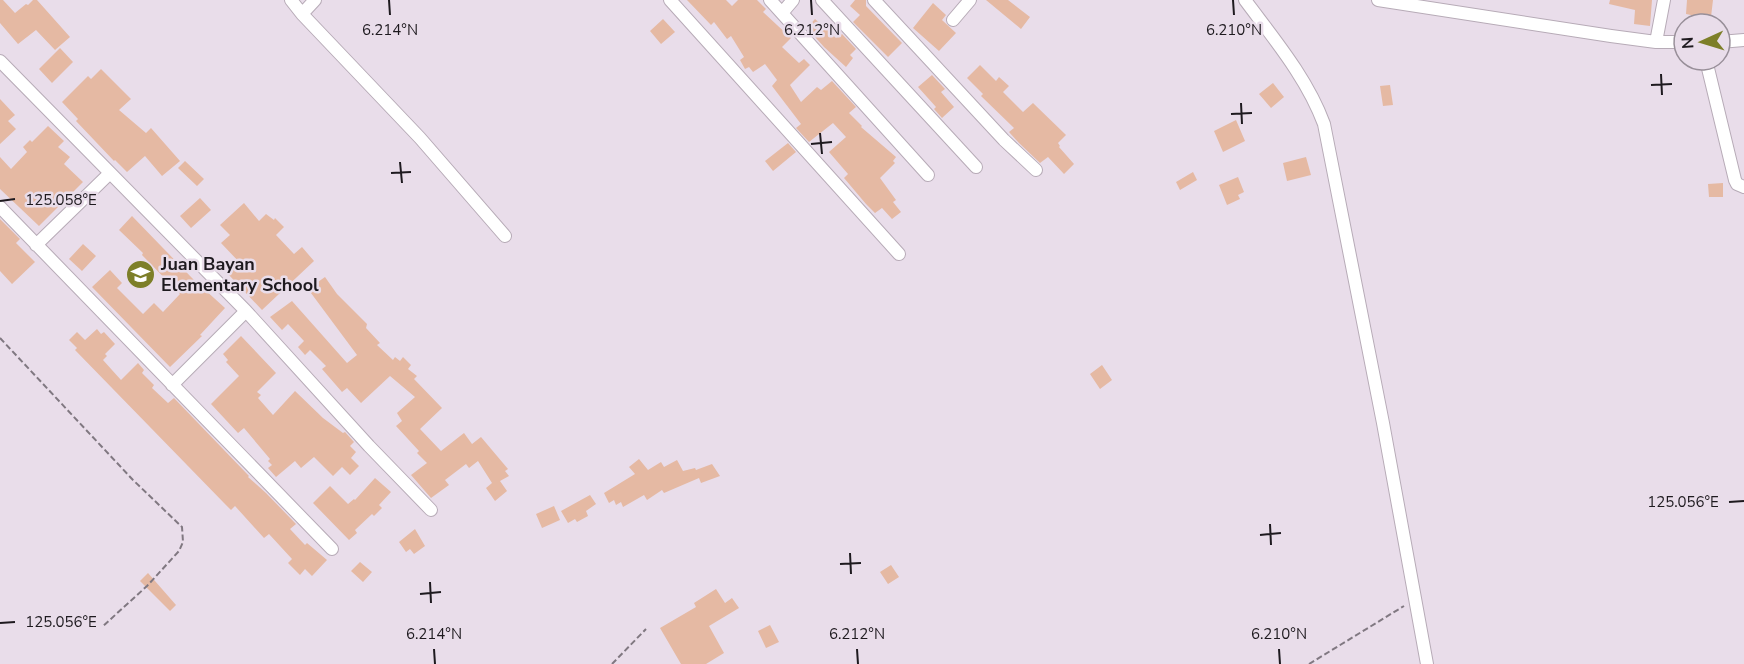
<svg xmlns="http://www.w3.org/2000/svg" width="1744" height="664" font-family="'Nunito Sans',sans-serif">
<rect width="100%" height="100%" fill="#e9ddea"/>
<!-- building -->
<path fill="#e5b9a3" d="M0,0H3L15,13L26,4L28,5L33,0H37L70,37L55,50L36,30L18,44L0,23Z
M687,0H726L732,6L738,0H757L766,9L763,12L791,38L782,47L799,63L804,59L810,65L790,85L801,102L817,87L821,90L832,81L856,107L849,113L862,126L861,127L896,157L893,161L895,163L880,178L896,200L893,202L901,212L892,219L882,208L875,213L866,204L844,178L848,174L829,152L846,137L833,123L809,142L796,128L801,124L772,86L777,80L765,64L753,72L749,67L745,69L740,60L744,57L731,36L727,39L714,22L711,25Z
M855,0H866V6L902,43L888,57L853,22L860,15L850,6Z
M986,0H1008L1030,17L1021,29Z
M1610,0H1652L1650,26L1634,24L1635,10L1609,4Z
M1687,0H1713L1711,17L1704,16V24L1690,22L1691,15L1686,14Z
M933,3L946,15L942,20L956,33L939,51L913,28Z
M663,19L675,32L661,44L650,31Z
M815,19L836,38L842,34L856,49L850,55L853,58L846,67L824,47L807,28Z
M60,48L73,62L52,83L39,69Z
M980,65L996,81L999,77L1009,86L1003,92L1023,112L1033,103L1066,135L1058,143L1060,146L1059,147L1074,164L1064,174L1048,157L1040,163L1019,143L1009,132L1014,128L981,96L983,94L967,78Z
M101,69L131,99L119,110L146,133L151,128L180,161L162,176L145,156L127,172L115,160L114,161L76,121L78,119L62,102L88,76L91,79Z
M932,75L945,89L941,92L954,107L942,118L934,109L936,107L918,87Z
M1273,83L1284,97L1271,108L1259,94Z
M1390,85L1393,105L1383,106L1380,86Z
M0,99L15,115L8,121L16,129L0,144Z
M1236,120L1245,141L1223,152L1214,131Z
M48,126L64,141L58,147L70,157L64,164L83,182L39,226L0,189V157L11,169L27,152L23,147L30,140L32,142Z
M788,143L796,152L773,171L765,161Z
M1306,157L1311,175L1287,181L1283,163Z
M185,161L204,179L197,186L178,168Z
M1193,172L1197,180L1180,190L1176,182Z
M1238,177L1244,192L1238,195L1240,199L1227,205L1219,185Z
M1723,183V197H1709L1708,184Z
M200,198L211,210L191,228L180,216Z
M244,203L259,221L266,214L274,220L275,218L284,227L276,235L294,254L302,247L314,261L262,310L228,274L241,264L221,243L230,235L220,225Z
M132,216L193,279L225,308L200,335L202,336L170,367L92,287L110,270L122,283L117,288L143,314L154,303L163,312L180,294L142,255L143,253L119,230Z
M0,219L20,239L16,243L35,262L12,284L0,271Z
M83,244L96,256L82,271L69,259Z
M325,277L337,294L367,324L366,328L380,343L377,345L393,360L395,357L400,361L403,357L411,365L408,369L417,376L414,379L442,408L420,429L441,451L464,433L472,444L481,437L508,469L505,471L509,476L500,481L507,491L495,501L486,488L492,483L478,461L469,468L466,464L445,480L449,485L431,498L411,475L427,463L417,453L419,451L396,426L402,421L397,413L415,397L390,376L361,403L347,388L342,392L322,369L326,366L310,350L305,355L298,347L304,341L288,324L282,330L270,317L292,301L347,363L357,355L308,289Z
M97,329L101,334L104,332L115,344L105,354L107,356L103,360L121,380L138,363L144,370L142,373L154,385L152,388L168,403L174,398L249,476L248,477L266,493L296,524L290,529L305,545L307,543L327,560L312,576L305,569L300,575L288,563L292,559L269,534L264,538L235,506L231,510L224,503L75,350L77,348L69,340L77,332L85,340Z
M241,336L276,373L257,392L261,395L258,398L273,415L295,391L323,418L343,433L345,432L354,442L350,446L356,452L351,458L359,466L350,475L342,467L333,476L314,457L301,468L295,461L276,477L268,468L272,465L268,461L270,459L244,428L238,433L211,404L239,376L226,362L228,360L223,354Z
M1102,365L1112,380L1100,389L1090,374Z
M639,459L648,470L661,462L664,467L677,460L683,471L695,468L696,470L712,464L720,476L701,483L699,478L664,493L662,490L647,500L644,495L623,507L621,502L616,505L614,500L609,503L604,493L635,474L629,467Z
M375,478L391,492L379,505L382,508L374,516L372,514L355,530L357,533L349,540L313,503L330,486L348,504L354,499L355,500Z
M590,495L596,504L586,511L588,516L577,522L575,519L568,523L561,511Z
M554,506L560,520L542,528L536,514Z
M415,529L425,546L414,554L410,549L406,552L399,542Z
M360,562L372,572L363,582L351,571Z
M891,565L899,577L888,584L880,572Z
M148,573L176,605L170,611L140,581Z
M716,589L725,603L732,598L739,608L709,626L724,653L706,664H681L660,628L696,607L694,603Z
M770,625L779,642L766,648L758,631Z"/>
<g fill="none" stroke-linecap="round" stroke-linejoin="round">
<defs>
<path id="minor" d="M291,0L302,14L420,138L505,236
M670,0L899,254
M770,0L928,175
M822,0L976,167
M874,0L1004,140L1036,170
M1245,0C1274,39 1307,78 1324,124L1383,423L1427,664
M1378,0L1611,36L1656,42H1684
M782,13L793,0
M302,14L315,0
M953,20L970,0
M1656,42L1664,0
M1720,42L1744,40
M1706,60L1735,180L1737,184L1744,187
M0,61L246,311L369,446L431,510
M0,207L332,549
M36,245L109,174
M172,385L246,311"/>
</defs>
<!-- minor casing -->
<use href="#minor" stroke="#b7abb7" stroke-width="14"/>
<!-- path -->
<path stroke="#807881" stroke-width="2" stroke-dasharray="6 3" stroke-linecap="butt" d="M0,338L133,480L182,527L183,542L179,551L147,586L102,627
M612,664L646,629
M1309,664L1404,606"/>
<!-- minor -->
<use href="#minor" stroke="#fff" stroke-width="12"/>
</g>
<!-- ticks -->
<path fill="none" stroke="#1e1a1f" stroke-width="2" d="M389,0L390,15M811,0L812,15M1233,0L1234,15M1661,74L1662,95M1651,85L1672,84M1241,103L1242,124M1231,114L1252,113M820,133L822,154M811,144L832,142M400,162L402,183M391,173L411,172M0,201L15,199M1729,502L1744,501M1270,524L1271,545M1260,535L1281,533M850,553L851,574M840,564L861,563M430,582L431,603M420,594L441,592M0,623L15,622M434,649L435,664M857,649L858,664M1279,649L1280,664"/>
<!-- icons -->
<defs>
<symbol id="school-disc" viewBox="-11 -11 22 22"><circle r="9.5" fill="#7d7f28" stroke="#e9ddea"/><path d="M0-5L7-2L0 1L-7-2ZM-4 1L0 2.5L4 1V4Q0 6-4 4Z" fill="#fff"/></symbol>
</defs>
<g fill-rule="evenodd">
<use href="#school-disc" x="124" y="258" width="33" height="33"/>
</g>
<g text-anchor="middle" stroke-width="5" stroke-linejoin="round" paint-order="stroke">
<!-- poi labels -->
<g font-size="18" font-weight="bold" fill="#1e1a1f" stroke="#e9ddea" text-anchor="start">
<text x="161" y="270">Juan Bayan<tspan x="161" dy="21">Elementary School</tspan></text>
</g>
</g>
<g font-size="15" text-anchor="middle" fill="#1e1a1f" stroke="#e9ddea" stroke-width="5" stroke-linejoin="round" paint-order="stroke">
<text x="390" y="35">6.214°N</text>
<text x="812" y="35">6.212°N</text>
<text x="1234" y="35">6.210°N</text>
<text x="61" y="205">125.058°E</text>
<text x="1683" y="507">125.056°E</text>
<text x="61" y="627">125.056°E</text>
<text x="434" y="639">6.214°N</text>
<text x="857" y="639">6.212°N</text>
<text x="1279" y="639">6.210°N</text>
</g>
<!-- north arrow -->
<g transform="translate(1702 42) rotate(266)"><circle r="28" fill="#e9ddea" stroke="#988f99" stroke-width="1.5"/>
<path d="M0-4.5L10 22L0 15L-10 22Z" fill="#7d7f28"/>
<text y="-9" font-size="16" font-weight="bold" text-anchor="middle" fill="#1e1a1f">N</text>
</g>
</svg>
